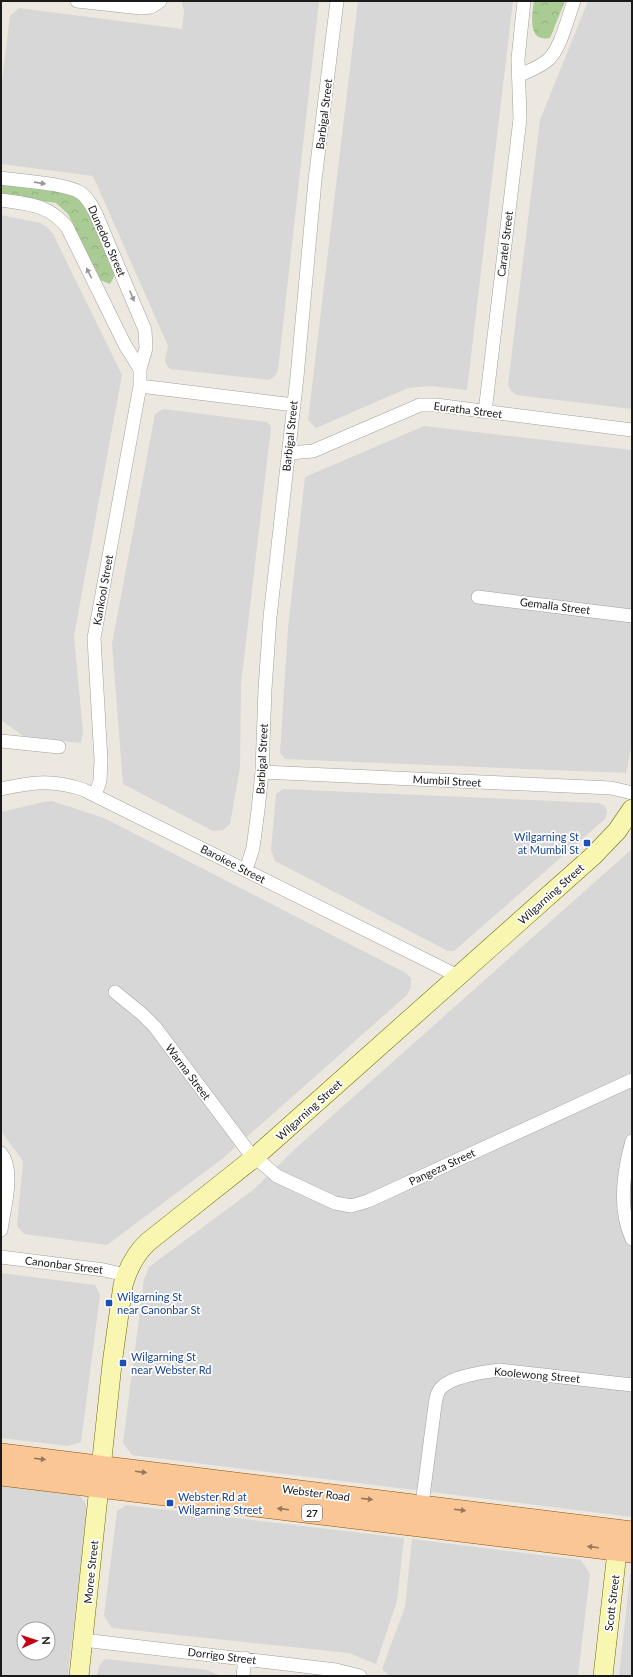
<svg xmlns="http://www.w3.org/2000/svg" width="633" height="1677" font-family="Lato,sans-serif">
<defs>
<pattern id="forest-crowns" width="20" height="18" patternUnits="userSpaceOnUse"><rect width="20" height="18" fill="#aacc94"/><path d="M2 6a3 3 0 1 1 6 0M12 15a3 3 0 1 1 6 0" fill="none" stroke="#92af7f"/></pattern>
</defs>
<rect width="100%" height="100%" fill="#ece7df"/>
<!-- residential -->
<path fill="#d8d7d7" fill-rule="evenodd" d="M182,1H319L278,370L275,376L269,380L170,369L167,366L165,360L168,346L93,176L1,164V89L10,16L19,8L182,29L184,12Z
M358,1H513L467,390L430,386L408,388L316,428L308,420Z
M588,1H632V409L516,395L511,391L508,385L540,120Z
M1,215L40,223L47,227L53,234L122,375L74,636L83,732L81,743L23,736L1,720Z
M163,409L267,422L271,427L241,684L240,768L230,824L223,830L213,831L123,784L112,644L155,414Z
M424,426L632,450V744L626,773L285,759L280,753L288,628L305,477Z
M283,789L599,803L605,806L607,812L605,819L454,951H448L275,861L271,850L276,794Z
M52,801L104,818L404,972L411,978V987L407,995L222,1159L107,1245L24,1234L17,1226L23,1161L1,1131V812L43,802Z
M632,849V1517L132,1455L123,1443L144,1279L149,1267L253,1190L296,1148Z
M1,1273L95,1285L100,1295L81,1442L68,1446L1,1438Z
M1,1482L79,1495L85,1502L87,1510L68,1676H1ZM24,1629H48V1653H24Z
M126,1505L404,1538L397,1601L376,1664L349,1653L112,1628L104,1616L117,1511Z
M412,1539L581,1560L590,1574L578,1676H390L382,1669L405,1607Z
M632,1572V1676H619L630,1575Z
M105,1659L207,1670L221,1676H97L99,1666Z"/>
<!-- forest -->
<path fill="url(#forest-crowns)" d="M534,1H565L550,38C527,43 532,15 534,1Z
M1,181L69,191L84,203L114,271V277L110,284L100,280L68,214L56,203L1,194Z"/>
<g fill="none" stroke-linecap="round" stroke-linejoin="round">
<defs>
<path id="street" d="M77,1L141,8L151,7L160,1
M518,76C528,71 541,67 549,59C561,47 568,17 574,1
M1,178C21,181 66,183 81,193C89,199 93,208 97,216L145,330L146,348L140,369V386L294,405
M1,200C29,204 48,204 67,227L125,345L140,369
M485,412L520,119L518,59L524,1
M289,453L313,451L420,405H436L632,430
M478,597L632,616
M1,741L59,747
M262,772L611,788L632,793
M1,789C32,782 53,779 84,790L458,976
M95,795L100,781L101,760L94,638L140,386
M246,870L253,848L258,810L262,772L265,689L270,617L297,377L315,180L337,1
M115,992L142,1014L155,1027L248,1151L277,1176L335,1203L351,1206L368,1201L632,1080
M632,1141C623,1173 618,1209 632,1239
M1,1153C15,1171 4,1208 1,1230
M1,1257L104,1270L126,1275
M421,1512L435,1405C436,1399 437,1391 442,1387C453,1376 484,1372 499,1370L632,1385
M83,1640L336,1670L360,1676
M243,1676L245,1658"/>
<path id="secondary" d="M79,1676L112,1364L123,1285C128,1268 135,1254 148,1242L255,1157L593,856L617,831L632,809
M603,1676L619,1534"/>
<path id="primary" d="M1,1454L632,1532
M1,1475L632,1552"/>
</defs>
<!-- street casing -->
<use href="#street" stroke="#a1a1a1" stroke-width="14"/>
<!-- secondary casing -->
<use href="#secondary" stroke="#6d6e05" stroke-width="20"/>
<!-- primary casing -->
<use href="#primary" stroke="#905300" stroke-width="22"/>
<!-- street -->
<use href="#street" stroke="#fff" stroke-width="13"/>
<!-- secondary -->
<use href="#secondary" stroke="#f9f6b1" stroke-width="19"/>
<!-- primary -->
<use href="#primary" stroke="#fbc695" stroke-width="21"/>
</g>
<!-- one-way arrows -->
<defs><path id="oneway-solid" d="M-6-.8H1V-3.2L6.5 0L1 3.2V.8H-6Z"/></defs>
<g fill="#989898">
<use href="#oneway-solid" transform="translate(40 183) rotate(8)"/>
<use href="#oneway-solid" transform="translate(89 273) rotate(-116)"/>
<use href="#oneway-solid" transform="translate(132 296) rotate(67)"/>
</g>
<g fill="#96795e">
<use href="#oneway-solid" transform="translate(40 1459) rotate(7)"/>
<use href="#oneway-solid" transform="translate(141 1472) rotate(7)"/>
<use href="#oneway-solid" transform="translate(367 1499) rotate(6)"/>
<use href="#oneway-solid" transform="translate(283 1509) rotate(-173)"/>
<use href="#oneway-solid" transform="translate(460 1510) rotate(7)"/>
<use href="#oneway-solid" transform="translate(593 1547) rotate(-173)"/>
</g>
<!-- markers -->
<g fill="#1a4fb4" stroke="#fff" stroke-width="1.5">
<rect x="583" y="839" width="8" height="8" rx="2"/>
<rect x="105" y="1299" width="8" height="8" rx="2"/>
<rect x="119" y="1359" width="8" height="8" rx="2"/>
<rect x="166" y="1499" width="8" height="8" rx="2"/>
</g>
<g text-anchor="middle" stroke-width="3.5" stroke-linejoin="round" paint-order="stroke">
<!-- shield labels -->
<rect fill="#fff" stroke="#5f5f5f" stroke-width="1" x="302" y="1505" width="20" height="16" rx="3"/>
<g font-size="10" font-weight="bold" fill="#1a1a1a">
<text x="312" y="1517">27</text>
</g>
<!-- street labels -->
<g font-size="11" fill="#1a1a1a" stroke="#fff">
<text transform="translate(324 114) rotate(-83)" y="4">Barbigal Street</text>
<text transform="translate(107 241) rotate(66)" y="4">Dunedoo Street</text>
<text transform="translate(505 244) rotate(-83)" y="4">Caratel Street</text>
<text transform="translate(468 410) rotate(7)" y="4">Euratha Street</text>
<text transform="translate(290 436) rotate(-84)" y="4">Barbigal Street</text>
<text transform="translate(103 590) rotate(-80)" y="4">Kankool Street</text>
<text transform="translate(555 606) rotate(7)" y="4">Gemalla Street</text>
<text transform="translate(262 759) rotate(-87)" y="4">Barbigal Street</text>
<text transform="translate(447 781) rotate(3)" y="4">Mumbil Street</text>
<text transform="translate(233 864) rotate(27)" y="4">Barokee Street</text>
<text transform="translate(551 894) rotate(-42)" y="4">Wilgarning Street</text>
<text transform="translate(188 1072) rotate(53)" y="4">Warma Street</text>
<text transform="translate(309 1110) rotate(-42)" y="4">Wilgarning Street</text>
<text transform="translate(442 1167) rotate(-25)" y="4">Pangeza Street</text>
<text transform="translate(64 1265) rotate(7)" y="4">Canonbar Street</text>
<text transform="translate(537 1375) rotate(5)" y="4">Koolewong Street</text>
<text transform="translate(316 1493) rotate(7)" y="4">Webster Road</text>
<text transform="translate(91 1572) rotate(-84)" y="4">Moree Street</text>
<text transform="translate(612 1603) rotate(-83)" y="4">Scott Street</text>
<text transform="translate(222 1656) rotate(7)" y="4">Dorrigo Street</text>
</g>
<!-- transit labels -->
<g font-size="11" fill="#164399" stroke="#fff" text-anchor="start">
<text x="579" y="841" text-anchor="end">Wilgarning St<tspan x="579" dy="13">at Mumbil St</tspan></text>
<text x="117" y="1301">Wilgarning St<tspan x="117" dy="13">near Canonbar St</tspan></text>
<text x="131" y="1361">Wilgarning St<tspan x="131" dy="13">near Webster Rd</tspan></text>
<text x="178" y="1501">Webster Rd at<tspan x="178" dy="13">Wilgarning Street</tspan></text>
</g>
</g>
<!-- border -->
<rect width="633" height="1677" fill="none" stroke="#1a1a1a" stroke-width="4"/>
<!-- north arrow -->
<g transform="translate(36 1641) rotate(87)"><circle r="19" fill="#ffffff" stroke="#a3a3a3"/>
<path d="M0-3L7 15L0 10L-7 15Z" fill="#c40013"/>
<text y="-6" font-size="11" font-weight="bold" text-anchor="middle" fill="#1a1a1a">N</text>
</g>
</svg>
